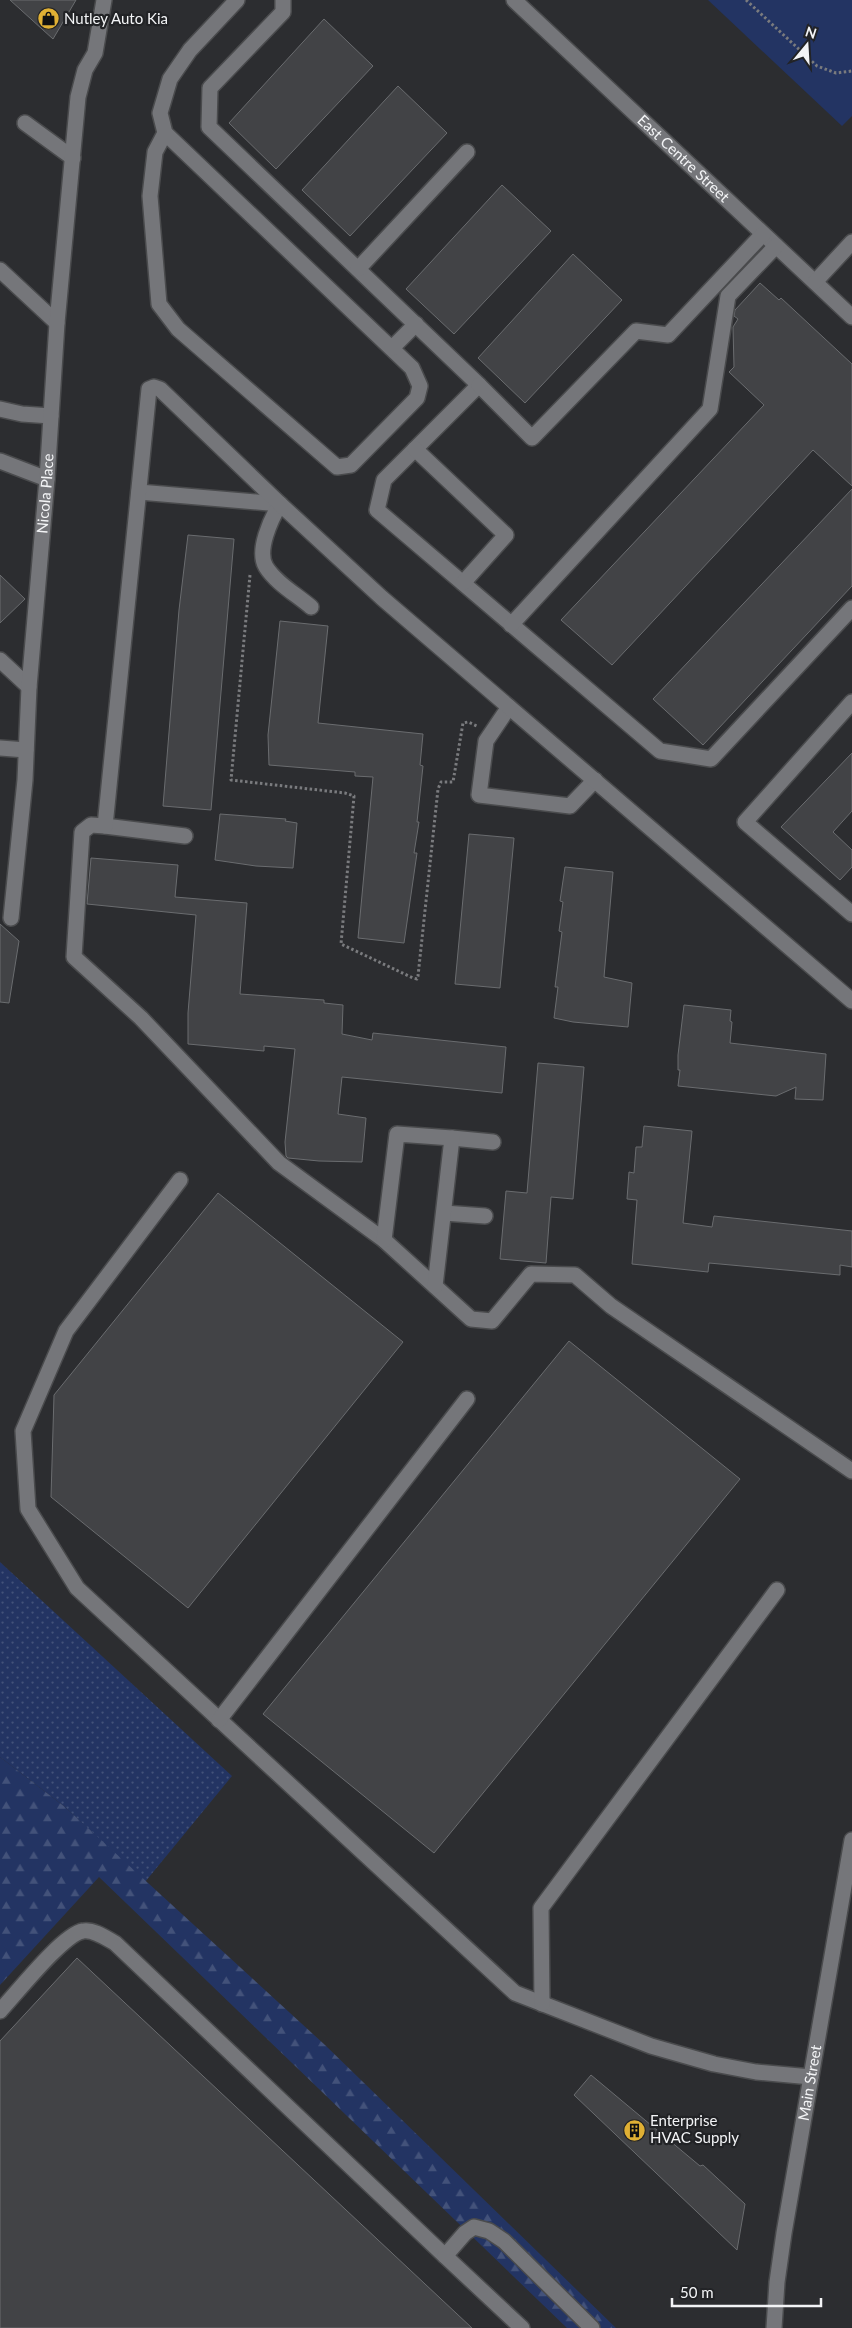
<svg xmlns="http://www.w3.org/2000/svg" width="852" height="2328" font-family="Lato,sans-serif">
<defs>
<pattern id="grass-dots" width="8" height="8" patternUnits="userSpaceOnUse" patternTransform="scale(1.25)"><rect width="8" height="8" fill="#233463"/><path d="M2 2h.1M6 6h.1" fill="none" stroke="#43527a" stroke-width="1.8" stroke-linecap="round"/></pattern>
<pattern id="forest-firs" width="22" height="20" patternUnits="userSpaceOnUse" patternTransform="scale(1.25)"><rect width="22" height="20" fill="#233463"/><path d="M5 1l3.5 6h-7zM16 11l3.5 6h-7z" fill="#43527a"/></pattern>
</defs>
<rect width="100%" height="100%" fill="#2c2d30"/>
<!-- grass -->
<path fill="url(#grass-dots)" d="M0,1562L232,1776L145,1882L65,1807L0,1757Z"/>
<!-- forest -->
<path fill="url(#forest-firs)" d="M0,1757L65,1807L325,2045L616,2328H567L99,1877L0,1985Z"/>
<!-- park -->
<path fill="#233463" d="M708,0H852V116L842,126Z"/>
<!-- building -->
<path fill="#424346" stroke="#6a6c6f" d="M10,0H76L53,39Z
M324,19L373,66L276,169L229,123Z
M398,86L447,133L350,236L302,190Z
M502,185L551,231L454,334L406,289Z
M573,254L622,300L525,403L478,358Z
M760,283L779,300L781,298L852,364V486L813,450L612,665L561,620L764,405L729,372L734,367L733,327L738,319L734,316L735,310Z
M852,489V586L703,745L653,699Z
M188,535L234,539L211,810L163,806L179,610Z
M0,575L25,599L0,623Z
M280,621L328,626L318,723L423,734L420,765L423,766L417,822H419L414,853H417L404,943L358,938L373,777L355,776V772L269,765L268,735Z
M852,753V811L833,832L852,850V867L840,880L781,827Z
M220,814L286,819L285,821L297,823L293,868L256,866L215,860Z
M469,834L514,838L500,988L455,984Z
M91,858L178,865L175,897L247,903L240,994L324,1000V1003L343,1005L342,1034L372,1040L373,1033L506,1047L502,1093L342,1077L338,1114L366,1118L362,1162L319,1161L288,1158L286,1156L285,1142L295,1049L264,1046V1051L188,1044V1013L196,915L87,904Z
M565,867L613,872L604,977L632,983L628,1027L573,1022L554,1018L558,987H555L562,932L559,931L563,902L560,901Z
M0,924L19,941L9,1003L0,1002Z
M684,1005L731,1010L730,1021L732,1022L730,1043L826,1054L823,1100L795,1099L796,1087L776,1096L678,1086L680,1070H678V1055Z
M538,1063L584,1067L573,1199L551,1197L546,1263L500,1259L506,1191L527,1193Z
M644,1126L692,1131L683,1223L712,1227L714,1216L852,1231V1267L840,1265V1275L709,1263L708,1272L632,1264L637,1200L627,1199L629,1172L634,1173L636,1147H642Z
M218,1193L403,1342L188,1608L51,1497L54,1395Z
M569,1341L740,1479L434,1853L263,1714Z
M77,1958L472,2328H0V2041Z
M591,2075L700,2166L703,2165L745,2204L737,2250L574,2095Z"/>
<g fill="none" stroke-linecap="round" stroke-linejoin="round">
<defs>
<g id="minor">
<path d="M283,0V12L210,88L209,127L479,385L384,480L377,510L660,751L711,759L852,608"/>
<path id="s1" d="M514,0L852,317"/>
<path d="M25,123L73,158"/>
<path d="M165,133L155,152L150,196L159,304L178,329L337,467L351,465L417,398L420,386L412,368L165,133L160,113L170,79L190,50L237,0"/>
<path d="M358,269L467,152"/>
<path d="M0,270L57,323"/>
<path d="M815,282L852,242"/>
<path d="M392,348L416,324"/>
<path d="M479,385L532,438L636,331L668,335L763,234"/>
<path d="M0,409L22,414L51,416"/>
<path d="M415,449L506,535L463,583"/>
<path d="M0,461L47,479"/>
<path d="M139,492L280,504"/>
<path d="M280,504C271,519 256,551 266,567C276,583 297,595 311,607"/>
<path d="M511,625L710,409L728,296L776,246"/>
<path d="M0,660L29,687"/>
<path d="M852,702L745,822L852,914"/>
<path d="M509,707L486,741L479,795L570,806L595,780"/>
<path d="M0,748L26,750"/>
<path d="M105,826L185,836"/>
<path id="s2" d="M11,918L25,780L29,687L47,479L57,323L78,97L85,70L95,53L104,0"/>
<path d="M852,1001L382,598L280,504L160,389L154,387L149,389L105,826L91,825L82,832L74,957L141,1018L279,1163L384,1240L471,1319L492,1321L531,1274L575,1275L611,1306L852,1471"/>
<path d="M452,1138L493,1142"/>
<path d="M180,1180L66,1331L23,1431L28,1509L77,1588L515,1993L651,2046L714,2064L756,2072L811,2077"/>
<path d="M444,1213L485,1216"/>
<path d="M384,1240L397,1134L452,1138L435,1286"/>
<path d="M219,1720L467,1399"/>
<path d="M542,2004L541,1908L777,1590"/>
<path d="M0,2011C16,1994 63,1934 83,1931C93,1929 106,1938 115,1943L445,2256"/>
<path d="M522,2328L445,2256L465,2233L474,2227L489,2231L504,2241L592,2328"/>
<path id="s3" d="M774,2328L777,2282L784,2233L852,1840"/>
</g>
</defs>
<!-- minor casing -->
<use href="#minor" stroke="#4a4b4d" stroke-width="18"/>
<!-- path -->
<path stroke="#7a7b7e" stroke-width="3" stroke-dasharray="2.5 2.5" stroke-linecap="butt" d="M746,0L817,66L836,73L852,71
M250,575L231,780L345,793L354,796L341,944L413,978L417,979L418,976L438,789L441,782H453L463,723L468,722L477,726"/>
<!-- minor -->
<use href="#minor" stroke="#75767a" stroke-width="15"/>
</g>
<!-- icons -->
<defs>
<symbol id="shop-disc" viewBox="-11 -11 22 22"><circle r="9.5" fill="#e0b034" stroke="#222326"/><path d="M-5-2.5h2.3a2.7 3.5 0 0 1 5.4 0H5L5.5 6h-11ZM-1.5-2.5h3a1.5 2.3 0 0 0-3 0Z" fill="#111"/></symbol>
<symbol id="building-disc" viewBox="-11 -11 22 22"><circle r="9.5" fill="#e0b034" stroke="#222326"/><path d="M-4-6H4V6H1V3H-1V6H-4ZM-2.5-4.3h1.7v1.8h-1.7ZM.8-4.3h1.7v1.8H.8ZM-2.5-1h1.7V.8h-1.7ZM.8-1h1.7V.8H.8Z" fill="#111"/></symbol>
</defs>
<g fill-rule="evenodd">
<use href="#shop-disc" x="36" y="6" width="25" height="25"/>
<use href="#building-disc" x="622" y="2118" width="25" height="25"/>
</g>
<g text-anchor="middle" stroke-width="4.5" stroke-linejoin="round" paint-order="stroke">
<!-- poi labels -->
<g font-size="15" fill="#f3f4f6" stroke="#222326" text-anchor="start">
<text x="64" y="24">Nutley Auto Kia</text>
<text x="650" y="2126">Enterprise<tspan x="650" dy="17">HVAC Supply</tspan></text>
</g>
<!-- street labels -->
<g font-size="15" fill="#f3f4f6" stroke="#222326">
<text dy="5" stroke="none"><textPath href="#s1" startOffset="232">East Centre Street</textPath></text>
<text dy="5" stroke="none"><textPath href="#s2" startOffset="426">Nicola Place</textPath></text>
<text dy="5" stroke="none"><textPath href="#s3" startOffset="248">Main Street</textPath></text>
</g>
</g>
<!-- north arrow -->
<g transform="translate(807 45) rotate(18)" stroke="#222326" stroke-width="4" paint-order="stroke">
<path d="M0-4L9 19L0 12L-9 19Z" fill="#f3f4f6"/>
<text y="-8" font-size="14" font-weight="bold" text-anchor="middle" fill="#f3f4f6">N</text>
</g>
<!-- scale -->
<path d="M672 2298v8h149v-8" fill="none" stroke="#f3f4f6" stroke-width="2.5"/>
<text x="680" y="2298" font-size="15" fill="#f3f4f6" stroke="#222326" stroke-width="4" paint-order="stroke">50 m</text>
</svg>
